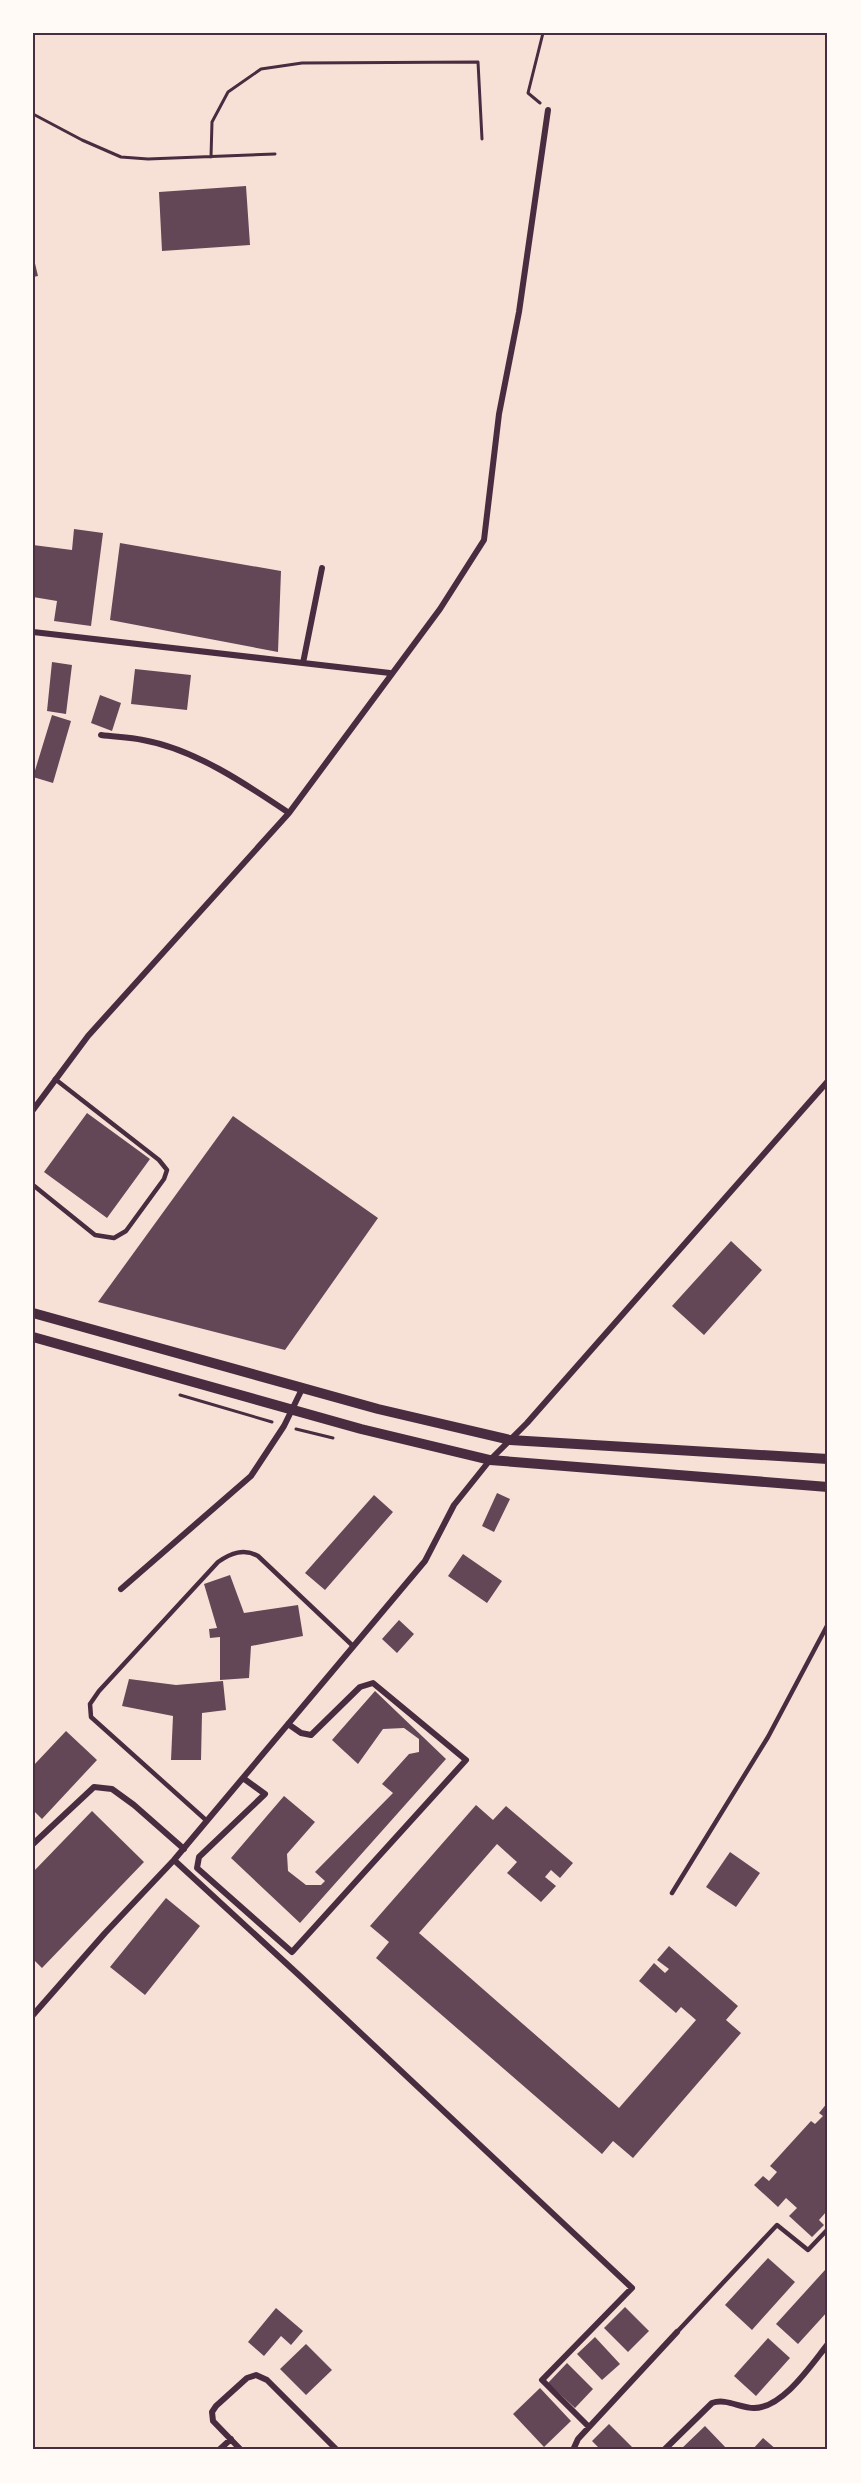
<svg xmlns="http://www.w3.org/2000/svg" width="861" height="2483" font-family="Manrope,sans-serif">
<rect width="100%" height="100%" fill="#f7e1d7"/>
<!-- building -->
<path fill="#644757" d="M246,186L250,245L162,251L159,192Z
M33,255L38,276L33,277Z
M74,529L103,533L91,626L54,621L57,601L33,597V545L72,550Z
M120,543L281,571L278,652L110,620Z
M52,662L72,665L66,714L47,711Z
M135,669L191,675L187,710L131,704Z
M100,695L121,703L112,731L91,723Z
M52,715L71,721L53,783L33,777Z
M87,1113L150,1159L107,1218L44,1172Z
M233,1116L378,1218L285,1350L98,1302Z
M731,1241L762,1270L704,1335L672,1306Z
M497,1493L510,1499L494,1532L482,1526Z
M374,1495L393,1512L325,1590L305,1573Z
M463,1554L502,1581L487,1603L448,1576Z
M230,1575L244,1613L298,1605L303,1636L251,1646L249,1678L220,1680V1637L210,1638L209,1629L217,1628L204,1584Z
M399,1620L414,1634L397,1653L382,1639Z
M129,1679L176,1685L223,1681L226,1710L202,1713L201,1760H171L173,1716L122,1706Z
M375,1691L446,1759L300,1923L231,1858L284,1796L315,1822L287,1854L288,1871L306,1885H321L325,1881L315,1872L393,1793L382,1784L409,1754L419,1752V1739L404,1728L383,1729L358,1764L332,1740Z
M66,1731L97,1760L42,1819L33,1810V1766Z
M476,1805L493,1820L506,1806L573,1863L560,1878L551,1870L545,1877L556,1886L541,1902L507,1873L517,1862L497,1844L419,1933L619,2108L696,2020L681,2007L676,2013L639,1981L654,1963L665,1973L669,1969L657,1960L669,1946L738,2006L726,2020L741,2033L633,2158L613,2141L602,2154L376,1958L389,1942L370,1926Z
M92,1811L144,1862L42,1968L33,1959V1872Z
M730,1852L760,1873L736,1907L706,1887Z
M166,1898L200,1926L145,1995L110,1967Z
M828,2102V2214L826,2212L819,2220L824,2225L812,2237L789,2216L797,2208L786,2198L778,2207L754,2185L763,2176L769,2181L777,2172L770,2166L811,2121L815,2124L823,2116L819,2113Z
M768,2258L795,2282L752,2330L725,2305Z
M825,2270L828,2272V2311L798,2344L776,2324Z
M625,2307L649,2331L628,2352L604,2328Z
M276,2308L303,2331L291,2345L281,2336L264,2356L248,2342Z
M595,2337L620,2364L602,2380L577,2354Z
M768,2338L790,2358L756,2396L734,2376Z
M306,2344L332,2370L306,2395L280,2369Z
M567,2363L593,2389L575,2408L548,2383Z
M540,2388L571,2421L544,2447L513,2414Z
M609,2424L635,2450H601L592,2441Z
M705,2426L728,2450H680Z
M763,2438L777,2450H752Z"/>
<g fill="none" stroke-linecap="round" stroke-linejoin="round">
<!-- path -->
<path stroke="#4a2c40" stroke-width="3" d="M540,103L528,93L543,33
M33,114L82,140L121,157L148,159L275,154
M211,157L212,122L228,92L261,69L302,63L478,62L482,139
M180,1395L272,1422
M296,1429L333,1438"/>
<!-- service -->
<path stroke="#4a2c40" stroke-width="4.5" d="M33,1185L95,1235L114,1238L126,1231L164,1179L167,1170L159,1160L55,1079
M207,1821L91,1717L90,1704L99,1691L218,1562C231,1553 244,1548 258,1556L353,1646
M672,1893L768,1737L828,1624
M677,2332L777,2225L808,2250L828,2229"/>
<!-- minor -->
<path stroke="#4a2c40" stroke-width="6" d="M33,632L390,673
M303,663L322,568
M101,735C115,737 129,737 143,740C194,749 246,784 289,813
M33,1110L88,1036L289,813L440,609L484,540L499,414L519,312L548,110
M121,1589L251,1476L284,1426L303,1387
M243,1778L265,1794L199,1857L197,1868L292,1952L466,1760L373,1683L360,1687L311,1735L301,1733L288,1724
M33,1844L94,1787L112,1789L134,1805L184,1849
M174,1860L301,1977L632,2288L542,2380L589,2427
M33,2015L105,1933L174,1860L425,1561L454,1505L490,1460L527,1423L828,1081
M219,2450L231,2439
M241,2450L213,2421L212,2412L216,2406L247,2378L256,2375L267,2380L337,2450
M573,2450L578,2439L677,2332
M664,2450L712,2403C726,2398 740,2408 754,2408C783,2408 811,2365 828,2344"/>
<!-- tertiary -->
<path stroke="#4a2c40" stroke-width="10" d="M33,1313L378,1409L510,1440L828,1459
M33,1337L361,1429L490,1460L828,1487"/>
</g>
<!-- border -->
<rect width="861" height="2483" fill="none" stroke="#fffaf5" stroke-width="69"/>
<rect x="34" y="34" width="792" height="2414" fill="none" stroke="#4a2c40" stroke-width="2"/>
</svg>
